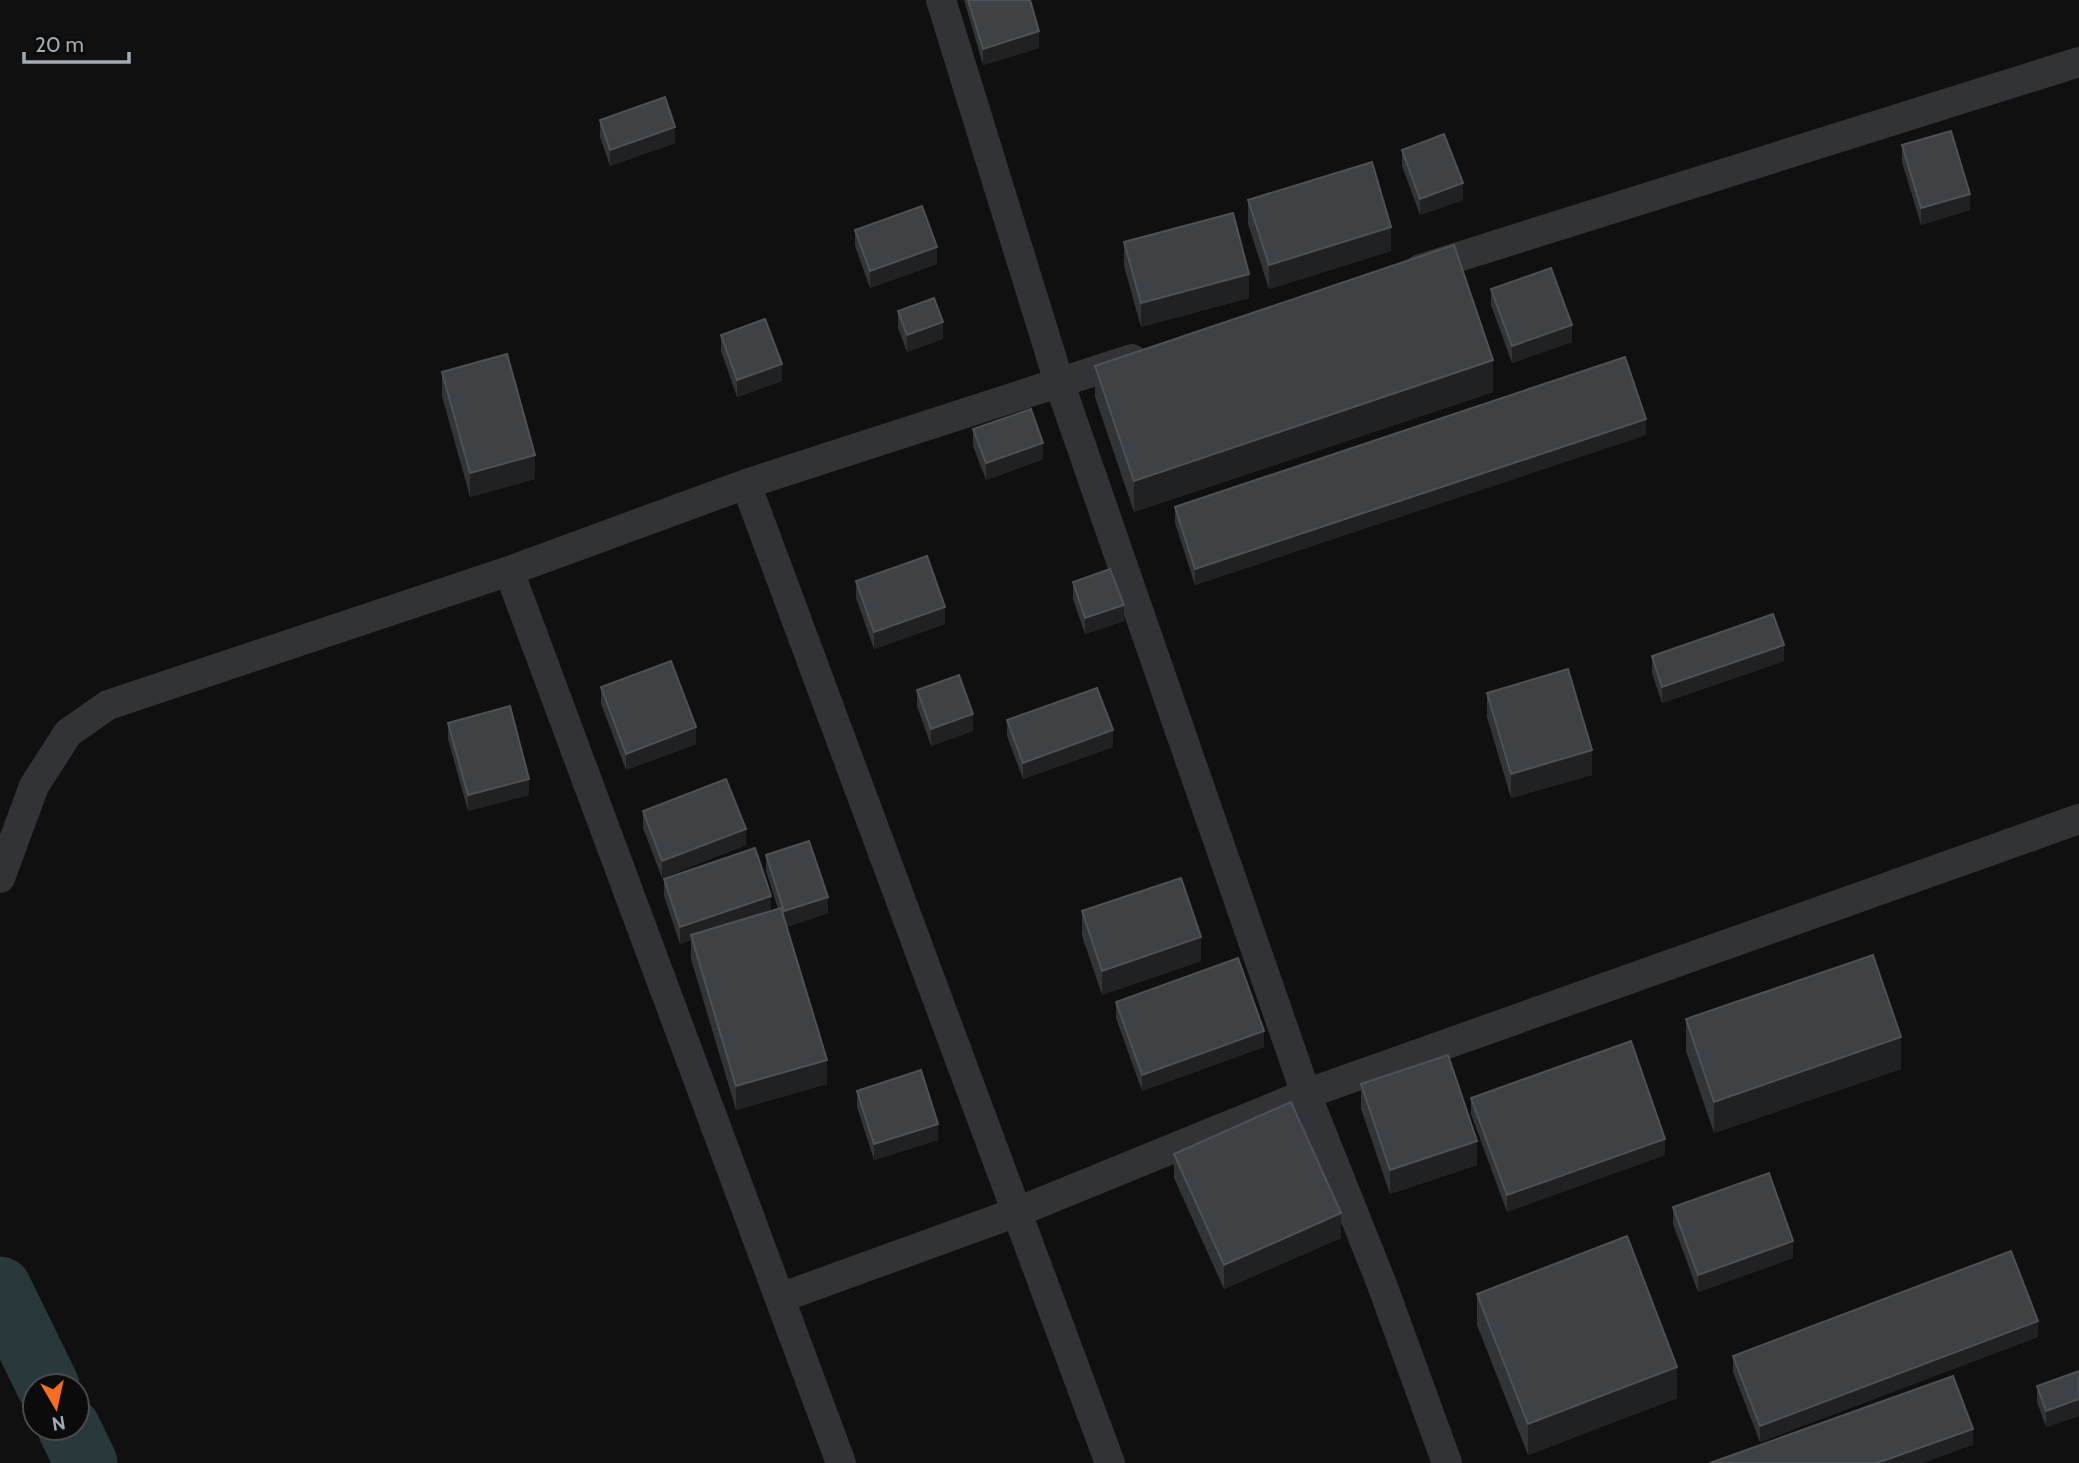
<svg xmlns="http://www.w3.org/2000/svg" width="2079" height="1463" font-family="Cabin,sans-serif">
<rect width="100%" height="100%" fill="#101011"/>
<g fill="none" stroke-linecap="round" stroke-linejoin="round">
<!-- river -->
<path stroke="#29383a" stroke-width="63" d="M0,1288L48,1386
M69,1428L86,1463"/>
<!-- minor -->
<path stroke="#313336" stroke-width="30" d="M941,0L1059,382L1306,1094L1381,1282L1447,1463
M1420,269L2079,62
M746,484L1110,1463
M509,571L841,1463
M0,878L34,786L68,733L108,705L509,571L746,484L1132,359
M780,1298L1017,1212L1306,1094L2079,819"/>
</g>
<!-- wall -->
<path fill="#323537" d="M964,0H1030L1039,48L983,65Z
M600,120L675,143L610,166L600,137Z
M1902,145L1970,210L1921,225L1902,162Z
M1402,150L1463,200L1420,215L1402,166Z
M1248,200L1391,251L1269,289L1248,224Z
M855,230L937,264L870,288L855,246Z
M1124,242L1249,298L1141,327L1124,266Z
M1491,289L1572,342L1512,363L1491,305Z
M898,311L943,339L907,352L898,328Z
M721,335L782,381L737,397L721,351Z
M1095,366L1493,392L1134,512L1095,397Z
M442,372L535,479L470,497L442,396Z
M973,429L1043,459L986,480L973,446Z
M1646,435L1195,585L1175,523V507Z
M856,581L945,624L874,649L856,598Z
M1073,582L1124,621L1085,634L1073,599Z
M1652,656L1784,661L1662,703L1652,673Z
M601,687L696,744L626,770L601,704Z
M917,690L973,731L931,746L917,706Z
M1487,693L1592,775L1511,798L1487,717Z
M1007,720L1113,747L1023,779L1007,736Z
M448,723L529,795L468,811L448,739Z
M643,811L746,845L662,878L643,828Z
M766,855L828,913L787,927L827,1084L736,1110L691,959V940L680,944L664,896V879L771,911L778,909L766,871Z
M1082,911L1201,961L1102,995L1082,936Z
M1116,1002L1264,1047L1142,1091L1116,1018Z
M1686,1019L1901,1069L1714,1133L1686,1051Z
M1361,1084L1477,1165L1390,1194L1361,1109Z
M857,1091L938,1140L874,1160L857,1107Z
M1471,1098L1665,1155L1507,1212L1471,1114Z
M1174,1154L1341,1238L1224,1289L1174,1178Z
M1673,1207L1793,1258L1698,1292L1673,1224Z
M1477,1294L1677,1398L1528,1455L1477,1325Z
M2038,1337L1760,1442L1733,1372V1356Z
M2079,1371V1416L2046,1427L2037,1402V1386Z"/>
<!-- shaded-wall -->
<path fill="#202122" d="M1039,31V48L983,65V49Z
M675,127V143L610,166V150Z
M1463,183V200L1420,215V199Z
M1970,194V210L1921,225V208Z
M1391,227V251L1269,289V265Z
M937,247V264L870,288V271Z
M1249,274V298L1141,327V303Z
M943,322V339L907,352V335Z
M1572,325V342L1512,363V346Z
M1493,360V392L1134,512V481Z
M782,364V381L737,397V380Z
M1646,419V435L1195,585V569Z
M1043,443V459L986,480V463Z
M535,455V479L470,497V473Z
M1124,605V621L1085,634V618Z
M945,607V624L874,649V632Z
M1784,645V661L1662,703V687Z
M973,714V731L931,746V729Z
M696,727V744L626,770V754Z
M1113,730V747L1023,779V763Z
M1592,750V775L1511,798V774Z
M529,779V795L468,811V795Z
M746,829V845L662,878V861Z
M771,896V912L691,935V940L680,944V927Z
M828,897V913L784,928V911Z
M1201,937V961L1102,995V971Z
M1264,1031V1047L1142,1091V1075Z
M1901,1037V1069L1714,1133V1102Z
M827,1060V1084L736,1110V1086Z
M938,1124V1140L874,1160V1144Z
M1665,1139V1155L1507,1212V1195Z
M1477,1141V1165L1390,1194V1170Z
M1341,1213V1238L1224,1289V1265Z
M1793,1241V1258L1698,1292V1275Z
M2038,1321V1337L1760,1442V1426Z
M1677,1367V1398L1528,1455V1424Z
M2079,1399V1416L2046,1427V1411Z
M1973,1429V1445L1923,1463H1877Z"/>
<!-- building -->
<path fill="#3e4245" stroke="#4d5256" stroke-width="2" d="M968,0H1030L1039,31L983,49Z
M665,97L675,127L610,150L600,120Z
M1951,131L1970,194L1921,208L1902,145Z
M1444,134L1463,183L1420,199L1402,150Z
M1372,162L1391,227L1269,265L1248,200Z
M922,206L937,247L870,271L855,230Z
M1233,213L1249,274L1141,303L1124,242Z
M1454,245L1493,360L1134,481L1095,366Z
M1551,268L1572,325L1512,346L1491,289Z
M934,298L943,322L907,335L898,311Z
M765,319L782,364L737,380L721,335Z
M507,354L535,455L470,473L442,372Z
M1625,357L1646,419L1195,569L1175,507Z
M1031,409L1043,443L986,463L973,429Z
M927,556L945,607L874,632L856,581Z
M1110,569L1124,605L1085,618L1073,582Z
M1773,614L1784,645L1662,687L1652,656Z
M671,661L696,727L626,754L601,687Z
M1568,669L1592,750L1511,774L1487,693Z
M959,675L973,714L931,729L917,690Z
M1097,688L1113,730L1023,763L1007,720Z
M510,706L529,779L468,795L448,723Z
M726,779L746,829L662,861L643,811Z
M809,841L828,897L784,911L766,855Z
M755,848L771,896L680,927L664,879Z
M1181,878L1201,937L1102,971L1082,911Z
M781,908L827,1060L736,1086L691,935Z
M1873,955L1901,1037L1714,1102L1686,1019Z
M1238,958L1264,1031L1142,1075L1116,1002Z
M1631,1041L1665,1139L1507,1195L1471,1098Z
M1448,1055L1477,1141L1390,1170L1361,1084Z
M921,1070L938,1124L874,1144L857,1091Z
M1291,1102L1341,1213L1224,1265L1174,1154Z
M1769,1173L1793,1241L1698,1275L1673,1207Z
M1627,1236L1677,1367L1528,1424L1477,1294Z
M2011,1251L2038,1321L1760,1426L1733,1356Z
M2079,1371V1399L2046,1411L2037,1386Z
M1953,1376L1973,1429L1877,1463H1710Z"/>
<!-- north arrow -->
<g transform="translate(56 1407) rotate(171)"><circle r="33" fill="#0b0b0c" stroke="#474b4f" stroke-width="2"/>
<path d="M0-5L12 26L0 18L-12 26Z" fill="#f76e22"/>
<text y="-10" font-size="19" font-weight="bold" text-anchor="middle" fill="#a0acb3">N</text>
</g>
<!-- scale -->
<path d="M24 52v10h105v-10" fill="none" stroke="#a0acb3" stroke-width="3.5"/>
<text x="35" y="52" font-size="21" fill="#a0acb3" stroke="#0b0b0c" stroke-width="5" paint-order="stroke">20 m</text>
</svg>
